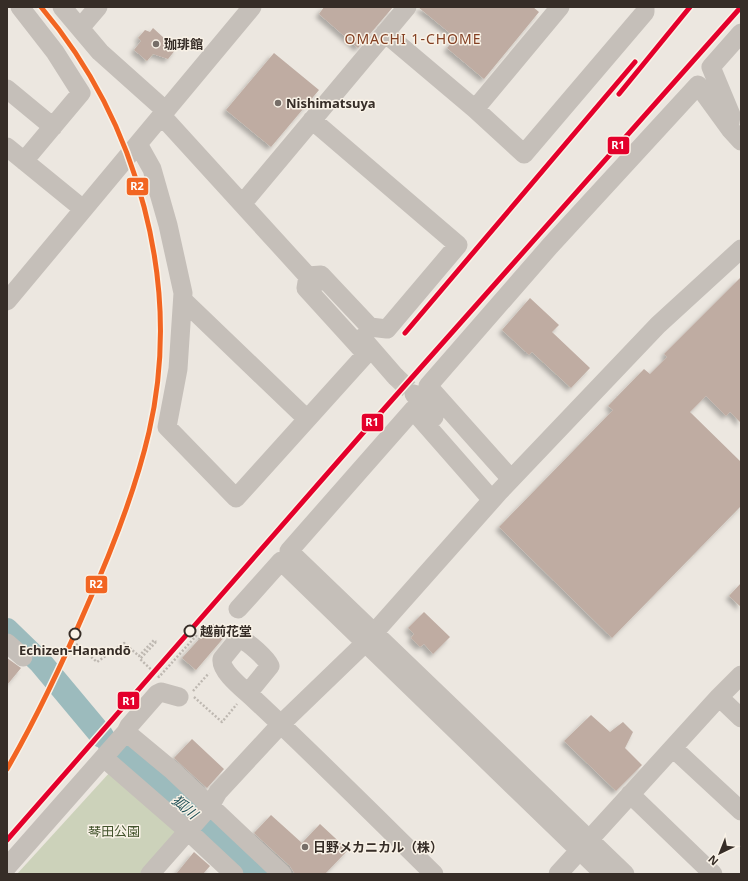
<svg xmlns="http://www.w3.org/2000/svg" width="748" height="881" font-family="'Noto Sans','Noto Sans JP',sans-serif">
<defs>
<filter id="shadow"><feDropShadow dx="-3.5" dy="3.5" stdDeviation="2" flood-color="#0004"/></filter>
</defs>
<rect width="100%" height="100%" fill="#ece7e0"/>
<!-- green -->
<path fill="#ccd2ba" d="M111,771L181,834L146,874H17Z"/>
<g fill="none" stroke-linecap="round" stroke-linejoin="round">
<!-- river -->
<path stroke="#9cbbbd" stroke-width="24" d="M7,630L41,663L102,736
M109,743C122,758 141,768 156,782C192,811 226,842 260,874"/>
</g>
<!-- building -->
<path fill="#bfaca2" filter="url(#shadow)" d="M324,7H393L358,48L319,14Z
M418,7H533L539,12L484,79L447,48L456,38Z
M153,28L176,49L168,59L153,54L147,61L134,50L141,41L138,38L145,30L150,32Z
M274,53L319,90L271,147L226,110Z
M741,277V423L730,412L726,416L706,396L690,412L741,462V506L612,638L499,527L613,410L608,406L644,369L650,374L667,357L664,354Z
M530,298L559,325L552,332L590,368L571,388L532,352L529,355L502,330Z
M741,583V607L729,596Z
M424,612L450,637L433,654L424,644L420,647L411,638L414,634L408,628Z
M213,624L226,635L196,670L182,658Z
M7,658L21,668L7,685Z
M591,715L610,732L623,722L633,732L625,748L642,765L616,791L564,741Z
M192,739L224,769L207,788L174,758Z
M271,815L302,843L320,824L348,850L325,874H295L290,866L254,833Z
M194,852L210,866L203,874H176Z"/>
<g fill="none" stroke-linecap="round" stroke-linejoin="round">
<!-- minor-tunnel -->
<path stroke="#c8c2bb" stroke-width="19" stroke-dasharray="19 10" stroke-linecap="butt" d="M395,376L414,394"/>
<!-- path -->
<path stroke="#beb8b1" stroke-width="2.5" stroke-dasharray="2 2" stroke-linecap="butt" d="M156,642L140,659L159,677L196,636L200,639
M76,644L97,662L124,643L139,656L154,640L156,642
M193,691L209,673
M194,697L222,722L237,704"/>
<!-- minor -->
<path stroke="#c5bfb9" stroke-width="19" d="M20,7L55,52L81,93L24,161
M62,7L100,52L166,111
M80,28L98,7
M385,33L475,109L524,154L645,12V7
M7,89L53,127
M475,109L560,7
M162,116L315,284
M730,123L731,115L711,67L741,33
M138,144L152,169L168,225L183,293L178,369L167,427L236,498L366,354L306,288L308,276L321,275L370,327L387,329L458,245L312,120
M7,147L83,209
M242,204L407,7
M183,300L307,419
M7,301L252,7
M362,338L395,376
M414,394L434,417
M511,479L428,386L550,246L698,85L730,129L741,141
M492,500L413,410L289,551L625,874
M238,609L281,561L604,874
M7,643L23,657
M248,693L270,666C267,659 248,641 241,640L235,643L222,659C220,672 246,691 255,700C316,757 375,816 434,874
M179,697L161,692L157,694L129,726L126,732L173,771L282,874
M719,697L741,718
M673,748L741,811
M104,758L188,831L234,874
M630,794L713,874
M7,867L126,732
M150,874L210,806L218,792L281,724L365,643L499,492L658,325L741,249
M558,874L719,697L741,675"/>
<defs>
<path id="rail-1" d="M619,94L690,7
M405,333L635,62
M7,840L376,418L741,7"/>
<path id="rail-2" d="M7,769C37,717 63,662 87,606C112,550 135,492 149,432C183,284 138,122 41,7"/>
</defs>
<!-- rail-1 casing -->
<use href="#rail-1" stroke="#f9f2e7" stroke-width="8"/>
<!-- rail-2 casing -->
<use href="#rail-2" stroke="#f9f2e7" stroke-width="8"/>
<!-- rail-1 -->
<use href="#rail-1" stroke="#e4002b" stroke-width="5"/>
<!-- rail-2 -->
<use href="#rail-2" stroke="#f26522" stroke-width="5"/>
</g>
<!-- markers -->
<g fill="#766e68" stroke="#f9f2e7" stroke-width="1.5">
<circle cx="156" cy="44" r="4"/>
<circle cx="278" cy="103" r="4"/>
<circle cx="305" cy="847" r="4"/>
</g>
<g fill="#f9f2e7" stroke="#362d27" stroke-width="2">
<circle cx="190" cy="631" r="5.5"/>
<circle cx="75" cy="634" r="5.5"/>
</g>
<g text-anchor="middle" stroke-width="3" stroke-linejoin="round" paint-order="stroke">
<!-- poi labels -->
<g font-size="13" font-weight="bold" fill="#362d27" stroke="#f9f2e7" text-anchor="start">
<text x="164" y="49">珈琲館</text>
<text x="286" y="108">Nishimatsuya</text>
<text x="313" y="852">日野メカニカル（株）</text>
</g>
<!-- stop labels -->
<g font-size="13" font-weight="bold" fill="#362d27" stroke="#f9f2e7" text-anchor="start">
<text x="200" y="636">越前花堂</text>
<text x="75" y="655" text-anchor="middle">Echizen-Hanandō</text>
</g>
<!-- park labels -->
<g font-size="13" fill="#42532c" stroke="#f9f2e7">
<text x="114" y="836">琴田公園</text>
</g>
<!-- neighbourhood labels -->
<g font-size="14" letter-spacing="1" fill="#833f22" stroke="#f9f2e7">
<text x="413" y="44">OMACHI 1-CHOME</text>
</g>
<!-- water labels -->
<g font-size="14" font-style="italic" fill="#1e4f56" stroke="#f9f2e7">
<text transform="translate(185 807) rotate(40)" y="5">狐川</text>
</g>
</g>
<g stroke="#f9f2e7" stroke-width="1.5">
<rect x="607" y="136" width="23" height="19" rx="4" fill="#e4002b"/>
<rect x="126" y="177" width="23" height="19" rx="4" fill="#f26522"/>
<rect x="361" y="413" width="23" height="19" rx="4" fill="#e4002b"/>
<rect x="85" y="575" width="23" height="19" rx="4" fill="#f26522"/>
<rect x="117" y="691" width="23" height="19" rx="4" fill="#e4002b"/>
</g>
<g font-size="11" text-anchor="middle" font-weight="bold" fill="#fff">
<text x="618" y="149">R1</text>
<text x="137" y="190">R2</text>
<text x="372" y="426">R1</text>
<text x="96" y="588">R2</text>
<text x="129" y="705">R1</text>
</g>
<!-- border -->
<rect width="748" height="881" fill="none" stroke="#362d27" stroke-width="16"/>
<!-- north arrow -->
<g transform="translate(720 853) rotate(223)" stroke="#f9f2e7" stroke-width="3" paint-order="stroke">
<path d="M0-3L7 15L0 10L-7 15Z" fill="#362d27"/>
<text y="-6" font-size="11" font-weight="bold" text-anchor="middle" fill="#362d27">N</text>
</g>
</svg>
